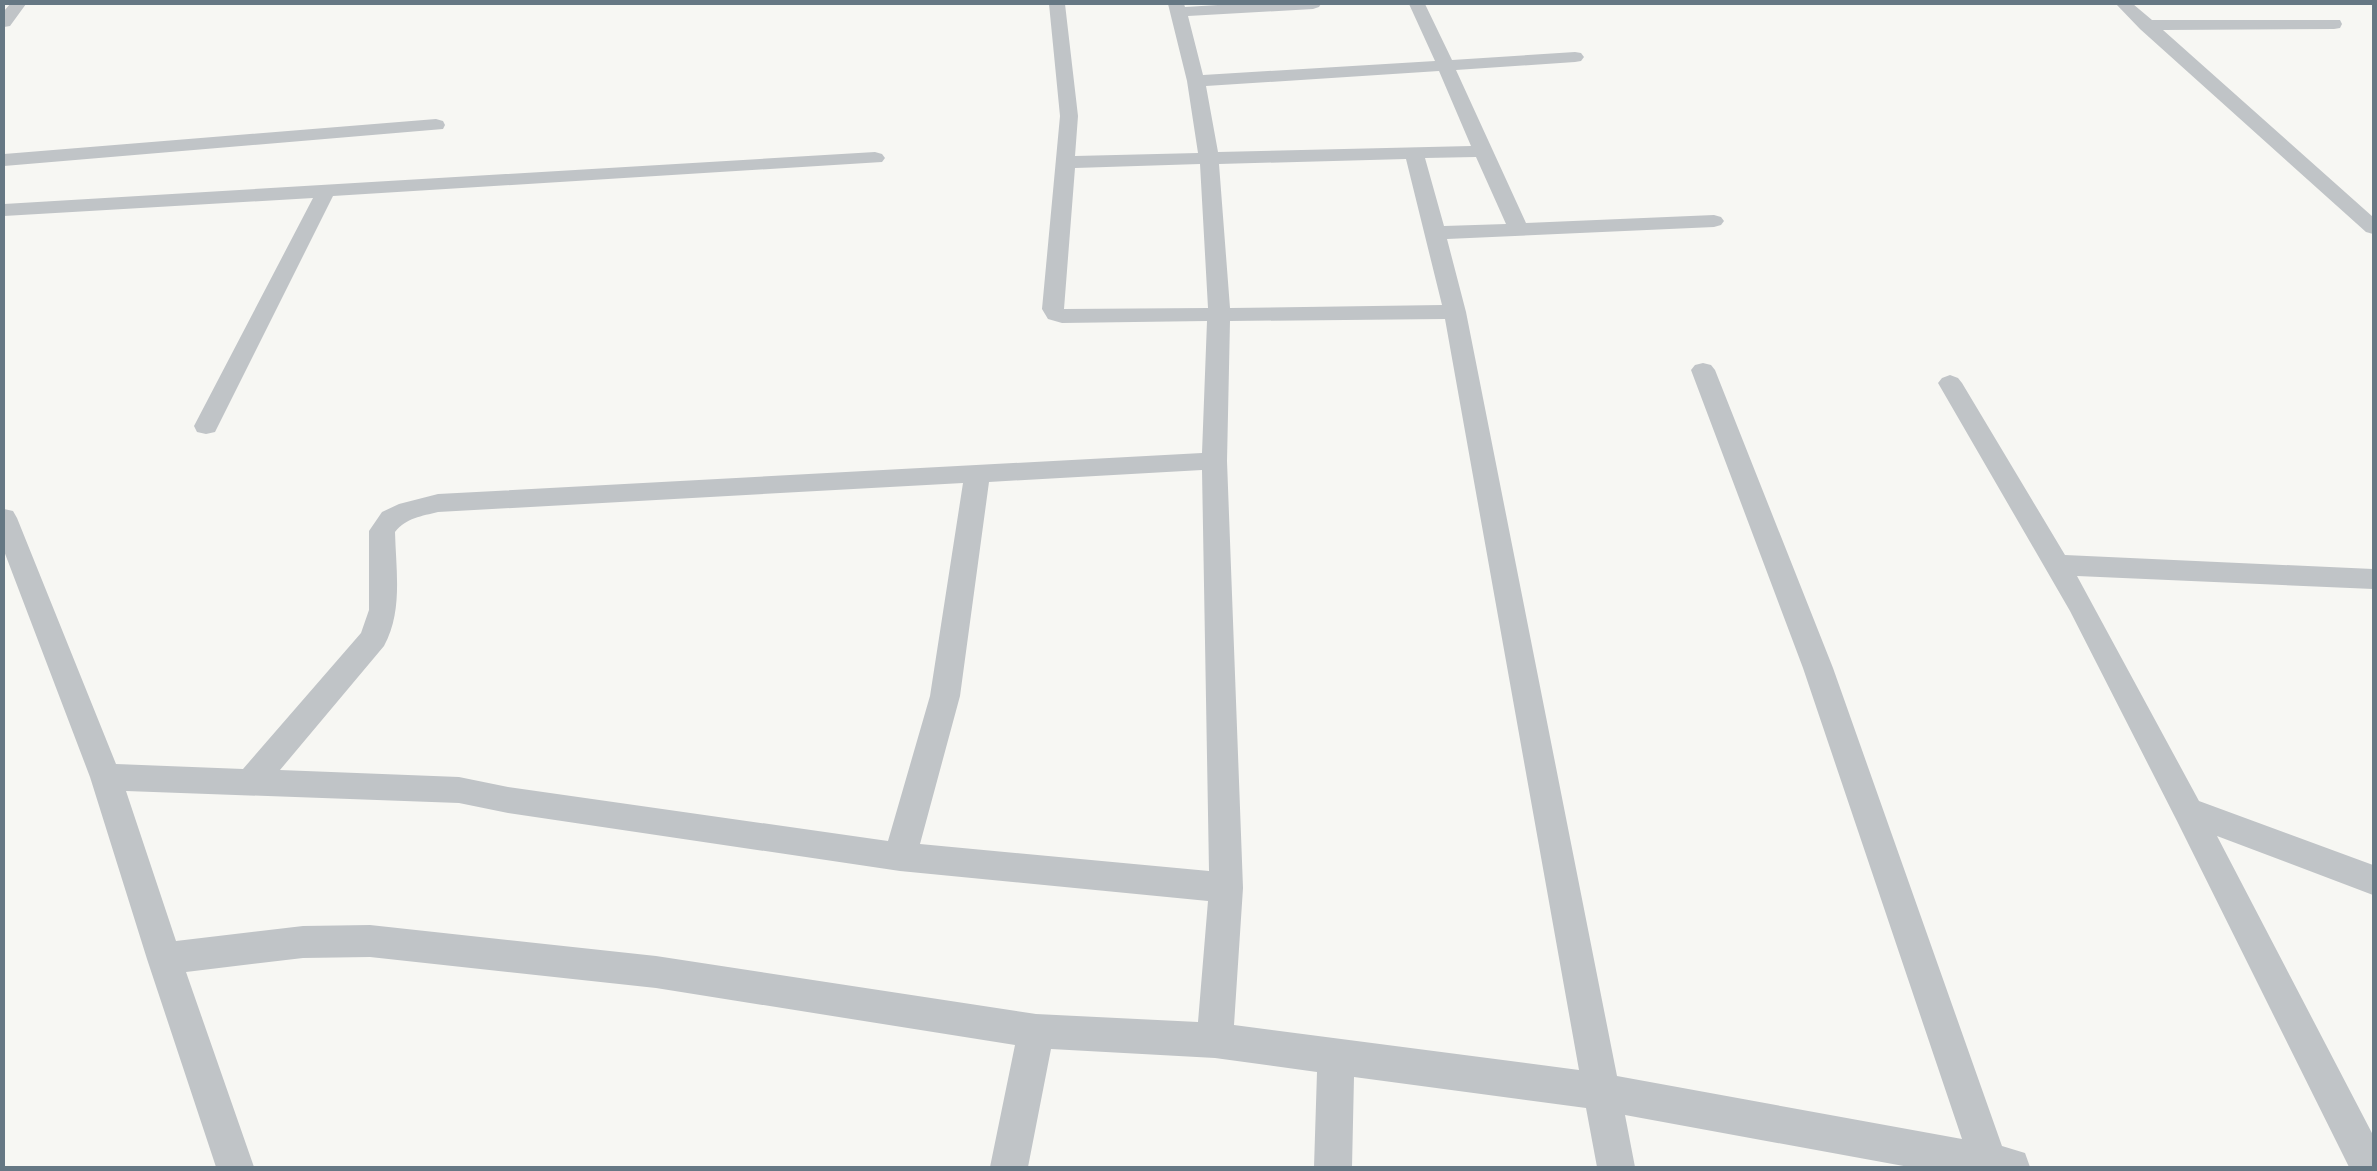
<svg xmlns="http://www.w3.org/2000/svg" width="2377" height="1171" font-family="Poppins,sans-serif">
<rect width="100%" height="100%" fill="#f7f7f3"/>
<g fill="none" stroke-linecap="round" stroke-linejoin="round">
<!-- street -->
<path fill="#c0c4c7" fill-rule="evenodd" d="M10,4H26L10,26L4,27V11Z
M1049,4H1065L1078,116L1075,156L1198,153L1187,81L1168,4H1184L1185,7L1234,4H1321L1319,7L1313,9L1188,16L1203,75L1435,61L1409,4H1425L1452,60L1575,52L1581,53L1584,57L1581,61L1575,62L1456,70L1526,223L1714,215L1721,217L1724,221L1721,225L1714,227L1447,239L1466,312L1617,1076L1962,1139L1803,668L1691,370L1695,365L1703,363L1711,365L1715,370L1833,668L2002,1146L2025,1153L2030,1167H1909L1625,1115L1635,1167H1597L1586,1108L1354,1077L1352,1167H1314L1317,1072L1215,1058L1051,1049L1028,1167H990L1015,1045L656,988L370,957L303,958L186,972L254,1167H216L147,959L90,777L4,551V509L13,511L17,518L116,764L243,769L361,633L369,610V531L382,512L399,504L438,494L1202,453L1207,321L1062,323L1048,319L1042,309L1060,116ZM1439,71L1471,146L1218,152L1206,86ZM1476,157L1506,224L1444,226L1425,158ZM1406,159L1442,305L1230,308L1219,164ZM1200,164L1208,308L1064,309L1075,168ZM1445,319L1579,1070L1234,1025L1243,888L1227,461L1230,321ZM1202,470L1209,871L920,844L960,696L989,482ZM963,483L930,696L888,841L508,787L459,777L280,770L384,646C403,611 396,571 395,532C406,518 422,516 438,512ZM126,791L459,803L508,813L900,871L1208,901L1198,1022L1036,1014L656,956L370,925L303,926L176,941Z
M2116,4H2133L2152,20H2340L2342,24L2340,28L2334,29L2163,30L2373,217V234L2366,232L2140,29Z
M436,119L443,121L445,125L443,129L4,166V154Z
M875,152L882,154L885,158L882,162L333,196L215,432L206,434L197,432L194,426L313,198L4,216V204Z
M1950,375L1958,378L1962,383L2065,555L2373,569V589L2077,576L2199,801L2373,865V895L2217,836L2373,1135V1167H2349L2177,821L2070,611L1938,383L1942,378Z"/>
</g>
<!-- border -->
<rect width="2377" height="1171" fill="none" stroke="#667884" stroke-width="10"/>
</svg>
